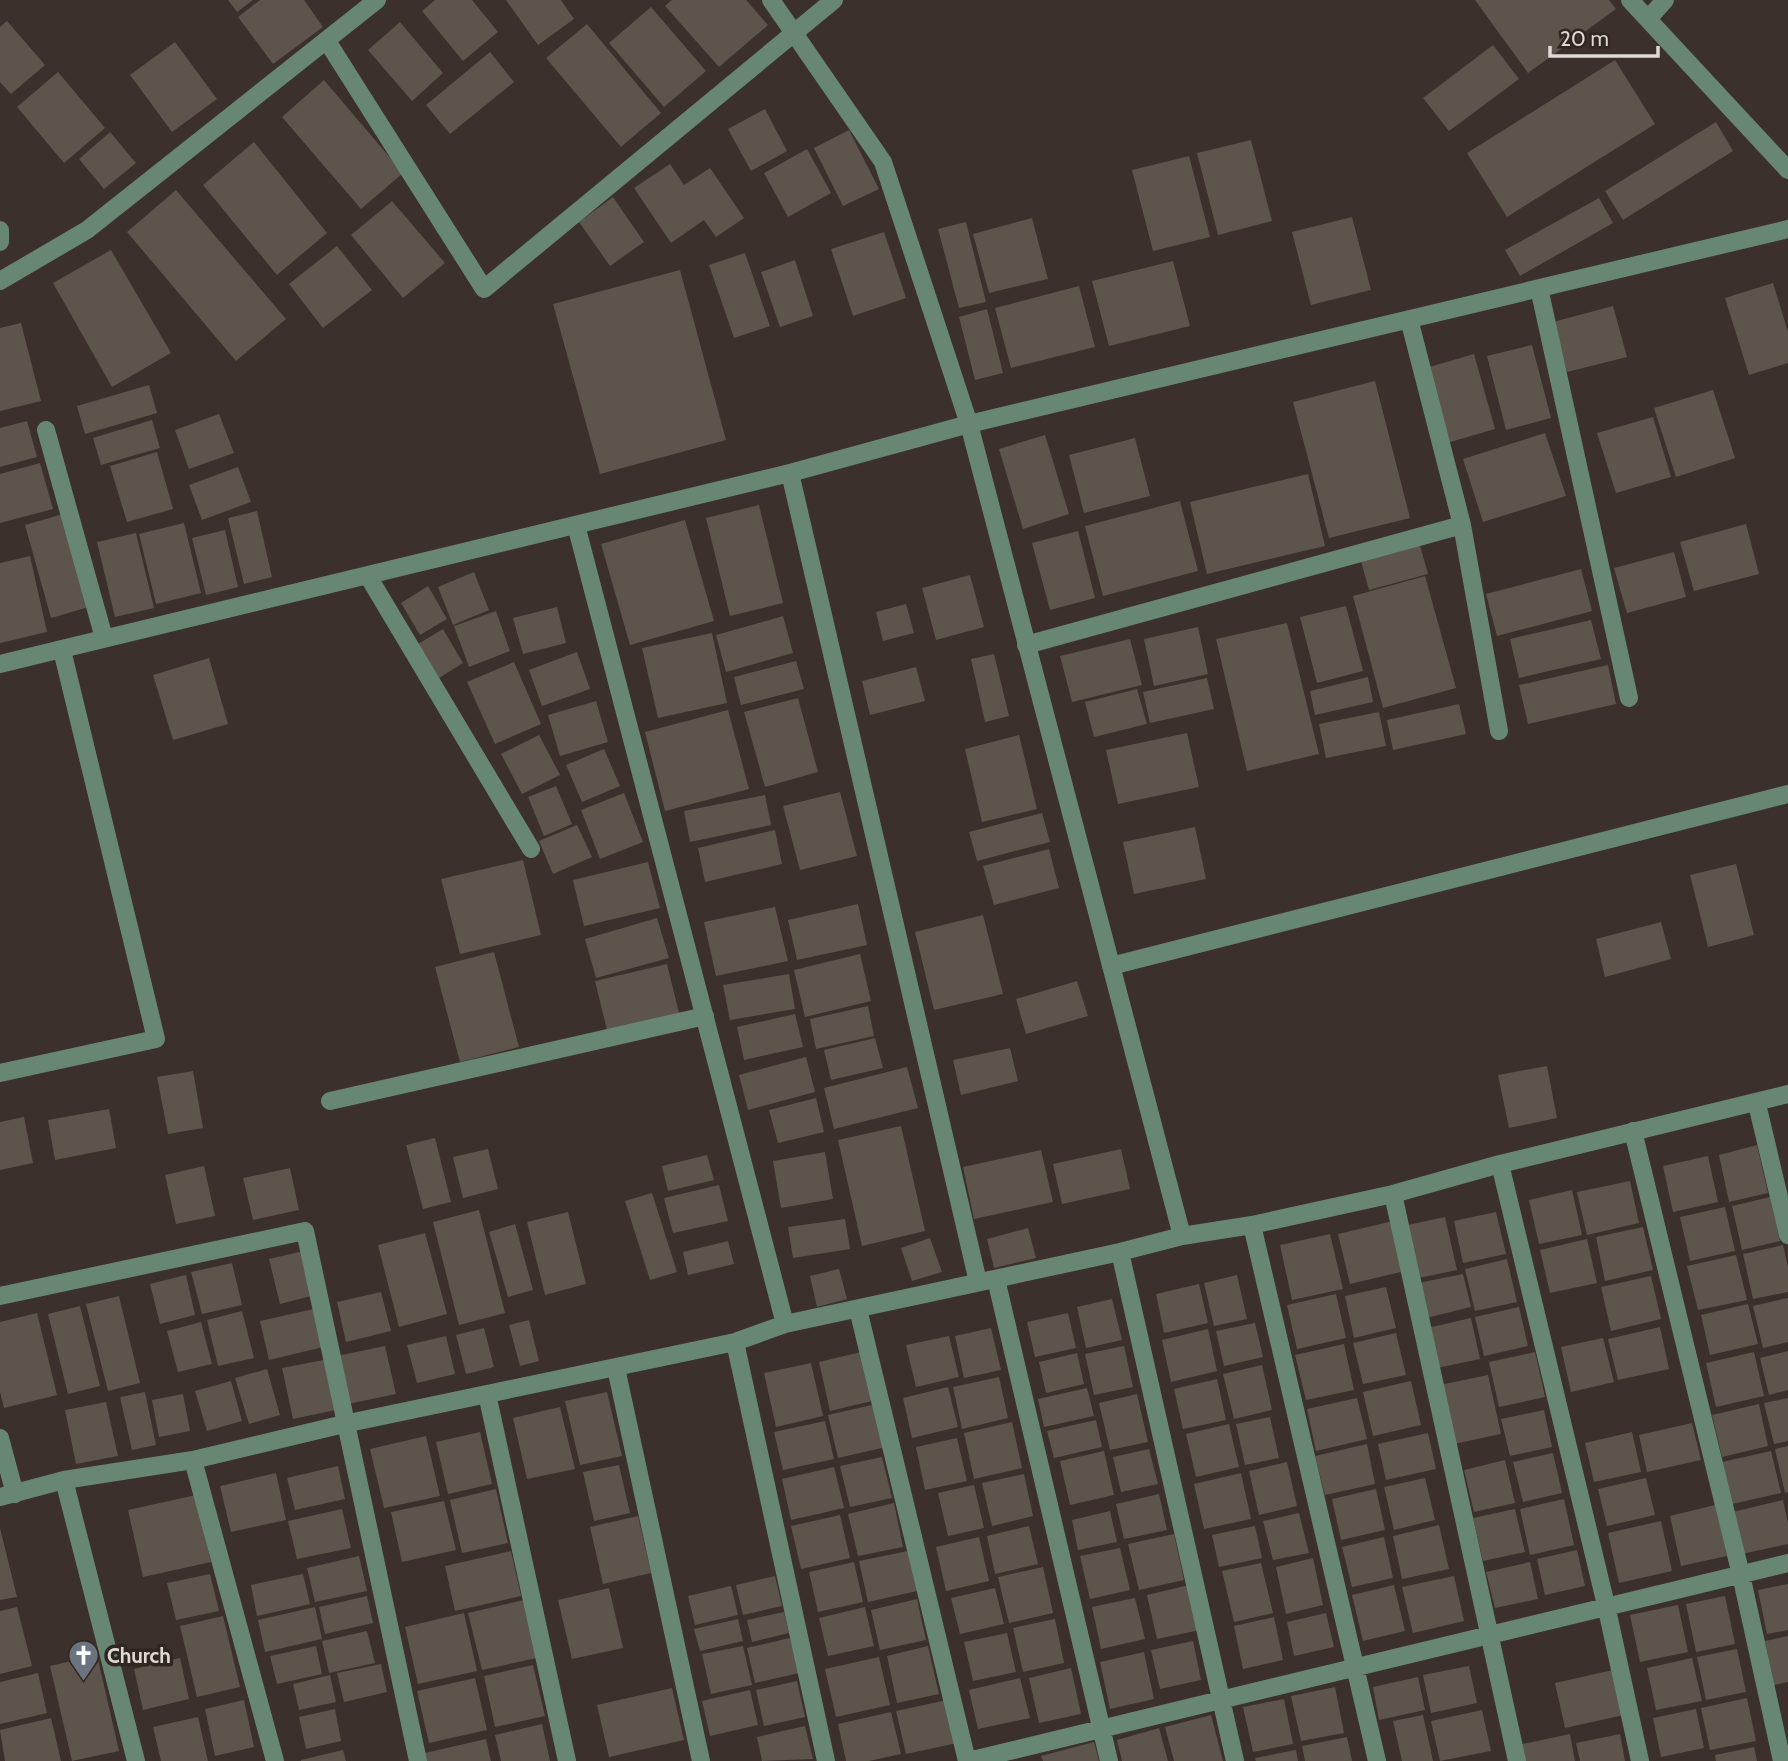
<svg xmlns="http://www.w3.org/2000/svg" width="1788" height="1761" font-family="Cabin,sans-serif">
<rect width="100%" height="100%" fill="#3b302b"/>
<!-- building -->
<path fill="#5d544b" d="M228,0H253L237,12Z
M260,0H304L323,27L273,64L238,17Z
M435,0H472L498,32L463,61L422,11Z
M506,0H561L574,19L538,45Z
M672,0H746L768,25L719,67L665,6Z
M1475,0H1609L1616,9L1528,73Z
M651,7L706,71L664,107L609,43Z
M7,21L45,65L11,94L0,82V27Z
M400,22L443,73L412,101L368,50Z
M587,24L661,113L621,147L546,58Z
M175,42L217,99L172,132L130,75Z
M1493,45L1519,79L1449,131L1423,98Z
M490,52L514,82L450,134L426,105Z
M1615,60L1655,124L1507,217L1467,153Z
M58,72L105,128L64,163L17,107Z
M324,80L403,173L361,209L282,117Z
M765,109L787,151L751,171L728,129Z
M1716,122L1733,151L1623,220L1605,191Z
M849,130L879,189L843,206L814,148Z
M110,132L136,163L104,189L79,159Z
M1251,140L1272,221L1218,235L1197,153Z
M254,142L327,233L277,275L203,185Z
M807,149L831,193L788,217L764,173Z
M1189,156L1210,237L1153,251L1132,170Z
M670,164L684,185L710,168L744,218L716,237L704,220L671,243L634,188Z
M176,190L286,319L236,361L127,232Z
M613,197L644,242L610,266L579,222Z
M1599,198L1613,223L1520,276L1505,250Z
M392,201L445,263L403,298L351,235Z
M1352,217L1371,290L1311,305L1292,232Z
M1032,218L1048,279L989,293L973,234Z
M966,222L986,302L959,308L938,229Z
M884,232L906,298L853,316L831,249Z
M337,246L372,290L323,328L289,284Z
M111,250L171,353L112,387L53,283Z
M745,253L770,326L734,338L709,265Z
M795,260L813,316L780,327L761,272Z
M1173,261L1190,326L1109,346L1092,281Z
M680,270L726,440L600,474L553,304Z
M1773,283L1788,332V363L1749,375L1725,298Z
M1079,286L1095,347L1011,368L995,308Z
M1613,306L1627,357L1567,372L1553,322Z
M987,309L1003,373L975,380L959,317Z
M21,323L41,401L0,411V328Z
M1532,345L1551,418L1506,430L1487,356Z
M1474,354L1495,429L1447,443L1426,368Z
M1375,381L1410,518L1329,538L1293,402Z
M149,385L157,413L85,434L77,406Z
M1713,390L1735,458L1676,477L1654,408Z
M219,414L234,453L189,469L175,430Z
M1653,417L1671,477L1616,493L1597,433Z
M152,420L160,448L101,465L93,438Z
M27,421L37,457L0,467V428Z
M1545,433L1566,496L1483,522L1463,459Z
M1045,435L1069,514L1023,529L999,449Z
M1135,438L1150,496L1084,513L1069,455Z
M157,452L173,509L127,522L110,466Z
M40,463L53,509L0,523V474Z
M238,467L251,502L202,520L189,485Z
M1308,474L1325,546L1207,574L1190,502Z
M1180,501L1198,571L1103,596L1085,526Z
M759,505L783,603L730,616L706,518Z
M257,511L272,577L244,584L228,518Z
M63,514L89,607L51,618L25,525Z
M685,520L714,621L630,645L601,544Z
M184,523L201,593L156,604L139,534Z
M1746,524L1759,574L1694,591L1680,542Z
M225,530L238,587L206,595L192,538Z
M1078,531L1095,598L1050,610L1032,543Z
M136,533L154,608L115,617L97,542Z
M1419,542L1428,574L1369,590L1360,558Z
M1674,552L1686,597L1627,613L1614,568Z
M30,556L47,632L0,643V563Z
M1581,569L1592,611L1497,636L1486,594Z
M474,572L489,610L453,625L438,587Z
M970,575L984,627L936,640L922,588Z
M1425,576L1456,688L1383,708L1353,596Z
M428,586L447,619L420,635L401,603Z
M906,604L914,633L883,641L876,612Z
M1346,606L1363,671L1317,683L1300,617Z
M557,607L566,643L523,654L513,618Z
M496,611L510,651L469,667L454,626Z
M783,616L793,653L726,672L716,635Z
M1591,620L1601,659L1519,678L1510,639Z
M1287,623L1319,754L1247,771L1216,639Z
M1198,627L1208,674L1154,686L1144,639Z
M443,629L463,663L439,678L418,644Z
M712,633L727,703L658,718L642,648Z
M1130,639L1142,685L1072,702L1060,656Z
M577,652L590,689L542,706L529,670Z
M994,654L1009,716L985,722L971,659Z
M209,658L228,724L173,740L153,675Z
M796,661L804,689L741,705L734,677Z
M514,662L541,724L495,744L467,682Z
M1608,665L1616,704L1528,724L1519,685Z
M916,667L925,701L870,715L862,681Z
M1368,677L1373,702L1315,715L1310,691Z
M1207,678L1214,709L1150,723L1143,692Z
M1137,689L1147,724L1094,737L1085,702Z
M798,698L818,772L765,787L744,712Z
M596,701L608,742L560,756L548,715Z
M1459,704L1466,734L1393,750L1387,720Z
M728,710L749,789L665,811L645,732Z
M1379,712L1386,746L1326,758L1319,724Z
M1187,733L1199,787L1118,804L1106,750Z
M539,735L560,775L522,794L501,754Z
M1019,735L1037,809L982,822L965,749Z
M604,749L620,786L582,802L566,765Z
M556,786L572,824L544,836L528,797Z
M840,792L857,856L800,870L783,806Z
M624,793L643,842L600,859L581,810Z
M765,795L771,825L690,842L684,811Z
M1042,813L1050,842L977,861L969,832Z
M577,825L592,857L553,874L539,841Z
M1195,827L1206,879L1134,894L1123,842Z
M775,830L782,864L705,882L698,848Z
M1049,849L1059,888L994,905L983,866Z
M523,860L541,935L460,954L441,879Z
M648,862L660,908L584,926L573,880Z
M1736,864L1754,935L1708,947L1690,875Z
M858,904L867,945L797,960L788,920Z
M775,907L788,961L716,976L704,922Z
M983,915L1003,994L934,1010L915,932Z
M657,918L669,958L596,978L585,939Z
M1661,922L1671,959L1605,977L1596,939Z
M494,952L519,1047L460,1062L435,967Z
M860,954L871,1001L805,1017L794,970Z
M667,964L679,1013L607,1030L595,981Z
M789,974L795,1009L730,1020L723,985Z
M1077,981L1088,1016L1026,1034L1016,999Z
M868,1006L874,1036L816,1049L810,1019Z
M795,1014L803,1047L744,1060L737,1027Z
M875,1038L883,1068L831,1080L824,1050Z
M1010,1048L1018,1081L961,1095L953,1060Z
M806,1057L815,1092L748,1110L739,1075Z
M1547,1066L1557,1118L1509,1128L1498,1075Z
M907,1067L918,1108L834,1129L824,1088Z
M193,1071L203,1128L168,1134L157,1077Z
M816,1098L824,1132L778,1143L769,1110Z
M109,1109L116,1148L55,1160L48,1120Z
M24,1117L33,1163L0,1170V1122Z
M901,1126L925,1231L862,1246L838,1140Z
M435,1138L451,1202L423,1209L406,1145Z
M1757,1145L1768,1193L1729,1202L1719,1155Z
M488,1149L498,1189L463,1198L453,1157Z
M1121,1149L1130,1189L1062,1204L1053,1164Z
M1041,1150L1053,1202L974,1219L963,1167Z
M825,1152L833,1199L781,1208L773,1161Z
M707,1155L714,1180L668,1191L662,1166Z
M1708,1156L1718,1202L1673,1212L1663,1166Z
M204,1166L215,1216L176,1224L165,1175Z
M290,1168L299,1210L253,1220L243,1178Z
M1630,1181L1639,1223L1587,1235L1577,1192Z
M719,1185L728,1221L673,1233L664,1198Z
M1572,1190L1582,1235L1539,1244L1529,1200Z
M652,1193L677,1272L650,1280L625,1201Z
M1770,1197L1780,1241L1742,1250L1732,1206Z
M1725,1207L1735,1251L1690,1261L1680,1217Z
M479,1210L505,1313L459,1325L433,1222Z
M568,1212L586,1284L545,1295L527,1222Z
M1496,1212L1506,1254L1463,1263L1454,1221Z
M1445,1217L1457,1270L1414,1279L1403,1226Z
M845,1219L850,1249L793,1258L788,1227Z
M1393,1221L1405,1271L1350,1284L1338,1234Z
M515,1224L533,1290L508,1297L489,1232Z
M1643,1227L1653,1270L1605,1281L1596,1237Z
M1028,1228L1036,1258L994,1268L987,1239Z
M425,1233L447,1314L399,1327L378,1245Z
M1330,1234L1343,1289L1292,1300L1280,1245Z
M930,1238L942,1272L912,1281L901,1248Z
M1587,1239L1597,1283L1550,1293L1540,1250Z
M728,1241L734,1264L688,1275L683,1252Z
M1783,1245L1788,1267V1292L1753,1299L1743,1254Z
M308,1250L319,1294L280,1304L269,1259Z
M1736,1255L1747,1300L1698,1310L1687,1266Z
M1507,1259L1517,1302L1475,1311L1465,1269Z
M232,1263L242,1305L202,1314L191,1272Z
M839,1269L847,1299L817,1307L810,1276Z
M1463,1274L1471,1307L1426,1318L1418,1283Z
M186,1275L195,1315L160,1324L150,1284Z
M1237,1275L1247,1319L1214,1326L1204,1283Z
M1651,1276L1661,1319L1611,1331L1601,1287Z
M1199,1284L1208,1323L1164,1333L1156,1294Z
M1386,1287L1396,1328L1354,1338L1345,1296Z
M381,1292L391,1331L346,1342L337,1302Z
M1336,1294L1346,1338L1297,1349L1287,1305Z
M119,1296L140,1383L108,1391L86,1304Z
M1788,1298V1342L1763,1348L1753,1306Z
M1112,1299L1122,1340L1086,1348L1077,1307Z
M1748,1304L1758,1344L1710,1355L1701,1315Z
M80,1306L100,1386L68,1394L48,1314Z
M327,1306L336,1344L269,1360L260,1321Z
M1519,1307L1528,1346L1484,1356L1475,1317Z
M242,1311L254,1358L218,1366L207,1320Z
M37,1313L57,1395L4,1408L0,1392V1322Z
M1068,1313L1076,1348L1035,1357L1027,1322Z
M1471,1318L1480,1359L1432,1369L1423,1329Z
M529,1320L539,1361L520,1366L509,1325Z
M201,1322L212,1364L178,1372L167,1331Z
M1255,1323L1263,1357L1224,1366L1216,1331Z
M1660,1327L1669,1369L1618,1380L1608,1339Z
M484,1328L494,1367L466,1374L456,1335Z
M991,1328L1001,1370L964,1378L955,1336Z
M1208,1329L1217,1371L1171,1382L1162,1340Z
M1396,1333L1406,1375L1363,1384L1353,1343Z
M446,1336L455,1374L417,1383L407,1345Z
M949,1336L959,1377L916,1387L906,1345Z
M1603,1338L1614,1382L1571,1392L1561,1347Z
M1344,1344L1354,1390L1306,1400L1295,1355Z
M385,1346L396,1394L348,1404L337,1356Z
M1124,1346L1133,1387L1094,1395L1085,1354Z
M1788,1351V1390L1769,1395L1760,1358Z
M861,1352L872,1401L830,1411L819,1362Z
M1535,1352L1545,1397L1499,1407L1489,1362Z
M1754,1352L1764,1396L1716,1407L1706,1363Z
M1077,1353L1084,1384L1046,1393L1039,1362Z
M334,1358L345,1408L293,1419L282,1368Z
M811,1363L823,1416L776,1427L764,1373Z
M1262,1365L1272,1410L1234,1419L1223,1374Z
M267,1369L280,1415L249,1424L235,1378Z
M1488,1375L1501,1434L1449,1445L1435,1386Z
M999,1377L1008,1418L962,1429L953,1387Z
M1217,1379L1226,1420L1183,1429L1174,1389Z
M231,1381L242,1421L207,1431L195,1391Z
M1411,1381L1421,1425L1373,1436L1363,1392Z
M948,1387L958,1427L912,1438L903,1398Z
M1087,1388L1094,1416L1044,1427L1038,1399Z
M145,1392L156,1445L132,1450L120,1397Z
M607,1392L622,1456L580,1465L565,1401Z
M183,1394L190,1431L159,1437L152,1400Z
M1137,1394L1148,1442L1110,1450L1099,1403Z
M1357,1398L1367,1439L1316,1451L1307,1409Z
M1788,1398V1441L1774,1444L1764,1403Z
M106,1402L118,1456L76,1464L65,1410Z
M876,1404L886,1447L838,1458L828,1415Z
M1759,1404L1768,1446L1722,1457L1712,1415Z
M560,1407L575,1469L527,1479L513,1418Z
M1544,1410L1552,1447L1510,1456L1501,1419Z
M1270,1417L1279,1458L1245,1465L1236,1424Z
M1096,1420L1102,1447L1054,1458L1047,1431Z
M825,1421L834,1459L783,1470L774,1432Z
M1012,1422L1022,1468L974,1479L964,1433Z
M1692,1423L1701,1460L1647,1472L1639,1435Z
M1229,1424L1239,1467L1196,1477L1186,1434Z
M480,1432L492,1484L448,1494L436,1442Z
M1632,1432L1641,1472L1594,1482L1585,1443Z
M1428,1433L1436,1469L1386,1480L1378,1444Z
M426,1436L440,1496L384,1508L370,1449Z
M957,1438L967,1481L925,1490L916,1447Z
M1367,1444L1375,1484L1325,1495L1315,1456Z
M1788,1446V1492L1785,1493L1775,1449Z
M1149,1449L1158,1484L1121,1492L1113,1457Z
M1104,1451L1114,1495L1070,1505L1060,1461Z
M1771,1451L1781,1493L1732,1504L1722,1462Z
M1553,1453L1562,1493L1523,1502L1513,1462Z
M882,1457L892,1498L850,1507L840,1466Z
M1505,1460L1515,1503L1474,1512L1464,1470Z
M1287,1462L1297,1506L1259,1515L1249,1471Z
M619,1465L630,1513L594,1521L583,1472Z
M338,1466L345,1499L295,1510L287,1478Z
M834,1467L844,1508L791,1520L782,1479Z
M276,1473L286,1520L231,1532L220,1486Z
M1241,1473L1251,1519L1204,1529L1194,1484Z
M1024,1474L1033,1516L992,1526L982,1483Z
M1425,1478L1435,1520L1394,1530L1384,1487Z
M1646,1478L1655,1515L1607,1526L1598,1489Z
M974,1485L984,1528L948,1536L938,1493Z
M496,1489L508,1543L462,1553L450,1500Z
M1376,1489L1385,1530L1341,1540L1332,1499Z
M1159,1494L1167,1530L1124,1539L1116,1504Z
M196,1495L211,1562L143,1577L128,1510Z
M1564,1499L1574,1545L1530,1555L1520,1509Z
M1783,1500L1788,1523V1544L1742,1554L1732,1512Z
M444,1501L456,1550L402,1562L391,1512Z
M894,1503L903,1547L858,1556L848,1514Z
M1715,1505L1727,1556L1681,1566L1670,1516Z
M342,1509L351,1548L297,1559L288,1521Z
M1515,1509L1525,1552L1483,1561L1473,1518Z
M1110,1511L1117,1542L1078,1550L1072,1520Z
M1299,1513L1309,1553L1273,1560L1263,1521Z
M840,1515L850,1558L801,1569L791,1526Z
M638,1516L651,1573L603,1584L590,1527Z
M1661,1521L1672,1571L1619,1583L1608,1533Z
M1439,1525L1449,1569L1402,1579L1393,1536Z
M1029,1526L1038,1564L995,1574L987,1536Z
M1255,1526L1262,1558L1219,1567L1212,1535Z
M0,1528L17,1597L0,1600Z
M1174,1534L1184,1580L1139,1590L1128,1544Z
M979,1537L989,1581L946,1591L936,1547Z
M1384,1537L1393,1578L1352,1587L1342,1547Z
M1120,1548L1130,1590L1090,1599L1080,1556Z
M1577,1550L1585,1586L1545,1595L1537,1559Z
M511,1551L521,1596L455,1611L445,1566Z
M908,1551L917,1591L868,1602L859,1561Z
M359,1556L367,1591L315,1602L307,1568Z
M1313,1558L1323,1605L1286,1614L1276,1567Z
M854,1562L863,1602L818,1612L809,1572Z
M1530,1562L1538,1599L1495,1608L1486,1572Z
M1261,1563L1273,1613L1234,1622L1222,1571Z
M1043,1567L1053,1613L1009,1623L998,1577Z
M210,1574L219,1611L176,1620L167,1583Z
M303,1574L310,1604L257,1616L251,1585Z
M775,1576L782,1606L743,1615L736,1585Z
M1454,1576L1464,1621L1413,1633L1402,1587Z
M1788,1584V1630L1767,1634L1758,1590Z
M1189,1585L1200,1630L1157,1639L1147,1595Z
M1394,1585L1405,1631L1363,1641L1352,1595Z
M731,1586L738,1615L695,1625L688,1596Z
M609,1588L623,1648L572,1659L558,1600Z
M995,1588L1004,1624L960,1634L951,1598Z
M367,1596L373,1623L325,1634L319,1607Z
M1725,1596L1735,1644L1696,1652L1686,1604Z
M1135,1598L1145,1639L1101,1649L1092,1607Z
M917,1599L926,1640L880,1650L871,1610Z
M524,1600L537,1658L482,1670L468,1613Z
M1678,1605L1688,1652L1640,1662L1630,1615Z
M17,1607L32,1666L0,1674V1611Z
M315,1607L322,1639L265,1652L258,1620Z
M865,1607L874,1646L828,1656L819,1618Z
M784,1612L789,1633L752,1642L747,1620Z
M464,1613L477,1671L418,1684L405,1627Z
M1326,1613L1334,1647L1294,1656L1287,1622Z
M223,1616L240,1687L197,1697L180,1626Z
M1274,1617L1283,1660L1243,1669L1234,1626Z
M738,1619L743,1641L700,1651L694,1629Z
M1055,1619L1064,1663L1023,1672L1013,1628Z
M367,1631L375,1663L329,1673L322,1641Z
M1007,1633L1016,1672L973,1681L964,1642Z
M1788,1636V1682L1774,1685L1765,1641Z
M790,1638L799,1673L755,1683L747,1648Z
M1193,1641L1201,1680L1160,1689L1151,1650Z
M316,1646L322,1674L277,1684L270,1656Z
M743,1646L752,1685L711,1694L702,1654Z
M928,1646L939,1694L897,1703L887,1656Z
M1737,1649L1746,1692L1706,1700L1697,1657Z
M1144,1652L1154,1699L1110,1709L1100,1662Z
M97,1655L119,1751L72,1761L50,1666Z
M879,1657L890,1705L836,1717L825,1669Z
M180,1658L189,1699L143,1710L134,1669Z
M1692,1658L1702,1701L1656,1710L1647,1668Z
M381,1664L387,1692L344,1702L337,1673Z
M533,1665L545,1716L495,1727L484,1676Z
M1469,1666L1477,1703L1431,1713L1423,1675Z
M1071,1668L1081,1714L1039,1723L1029,1678Z
M1613,1670L1624,1715L1565,1728L1555,1683Z
M38,1673L47,1713L0,1724V1682Z
M330,1675L336,1702L299,1710L293,1684Z
M1418,1677L1425,1710L1379,1720L1373,1687Z
M475,1678L487,1730L429,1743L417,1691Z
M1020,1678L1030,1718L978,1729L969,1690Z
M797,1681L805,1717L764,1726L756,1690Z
M1335,1687L1344,1733L1301,1741L1291,1696Z
M672,1688L684,1740L609,1757L597,1705Z
M750,1690L758,1725L710,1736L702,1701Z
M1747,1698L1756,1741L1710,1750L1701,1708Z
M1284,1699L1293,1744L1253,1752L1243,1707Z
M244,1700L254,1747L215,1756L205,1709Z
M947,1700L957,1743L906,1754L896,1711Z
M335,1709L341,1741L306,1749L299,1717Z
M1696,1709L1704,1748L1661,1757L1653,1718Z
M1482,1710L1491,1751L1440,1761L1431,1721Z
M891,1712L901,1754L869,1761H846L838,1724Z
M1211,1715L1223,1761H1174L1165,1727Z
M1423,1715L1433,1761H1402L1393,1721Z
M198,1717L208,1761H161L153,1727Z
M51,1718L61,1761H5L0,1730Z
M542,1724L550,1761H501L495,1735Z
M805,1726L813,1759L762,1761L757,1737Z
M1159,1728L1168,1761H1122L1117,1740Z
M1570,1734L1575,1761H1522L1518,1745Z
M1620,1734L1625,1761H1580L1576,1743Z
M1347,1737L1352,1761H1305L1302,1746Z
M486,1739L491,1761H427L425,1753Z
M1094,1742L1099,1761H1043L1041,1756Z
M1754,1747L1757,1761H1716L1715,1755Z
M343,1750L346,1761H301V1760Z
M1296,1750L1298,1761H1256L1255,1758Z"/>
<g fill="none" stroke-linecap="round" stroke-linejoin="round">
<!-- minor -->
<path stroke="#688773" stroke-width="18" d="M771,0L883,162L969,424L1182,1236
M1630,0L1788,170
M1648,19L1665,0
M327,41L484,289L834,0
M0,230V242
M0,281L87,230L377,0
M1539,288L1629,698
M1409,319L1462,525L1499,731
M46,430L104,638
M790,473L978,1282
M576,525L785,1324
M368,576L531,849
M1026,645L1462,525
M0,664L790,473L969,424L1788,229
M1111,966L1788,794
M0,1073L156,1039L62,650
M330,1101L705,1016
M1757,1104L1788,1235
M1633,1131L1741,1575L1782,1761
M1500,1164L1606,1605L1640,1761
M1393,1194L1517,1761
M1252,1225L1377,1761
M1120,1252L1235,1761
M996,1279L1109,1761
M0,1296L305,1231L418,1761
M858,1309L967,1761
M735,1342L826,1761
M616,1368L701,1761
M487,1394L567,1761
M0,1438L15,1494
M193,1460L275,1761
M64,1480L136,1761
M0,1497L64,1480L193,1460L344,1424L735,1342L785,1324L1120,1252L1182,1236L1252,1225L1393,1194L1500,1164L1788,1094
M968,1761L1788,1563"/>
</g>
<!-- icons -->
<defs>
<symbol id="church-pin" viewBox="-11 -11 22 30"><path d="M0 17L-7.5 6A9.5 9.5 0 1 1 7.5 6Z" fill="#6b7280" stroke="#312721"/><path d="M-1.2-6h2.4v3.5h3.3v2.4h-3.3V6h-2.4V-.1h-3.3v-2.4h3.3Z" fill="#fff"/></symbol>
</defs>
<g fill-rule="evenodd">
<use href="#church-pin" x="66" y="1638" width="35" height="47"/>
</g>
<g text-anchor="middle" stroke-width="7" stroke-linejoin="round" paint-order="stroke">
<!-- poi labels -->
<g font-size="21" font-weight="bold" fill="#dfd8d5" stroke="#312721" text-anchor="start">
<text x="107" y="1663">Church</text>
</g>
</g>
<!-- scale -->
<path d="M1550 46v10h108v-10" fill="none" stroke="#dfd8d5" stroke-width="3.5"/>
<text x="1560" y="46" font-size="21" fill="#dfd8d5" stroke="#312721" stroke-width="5" paint-order="stroke">20 m</text>
</svg>
